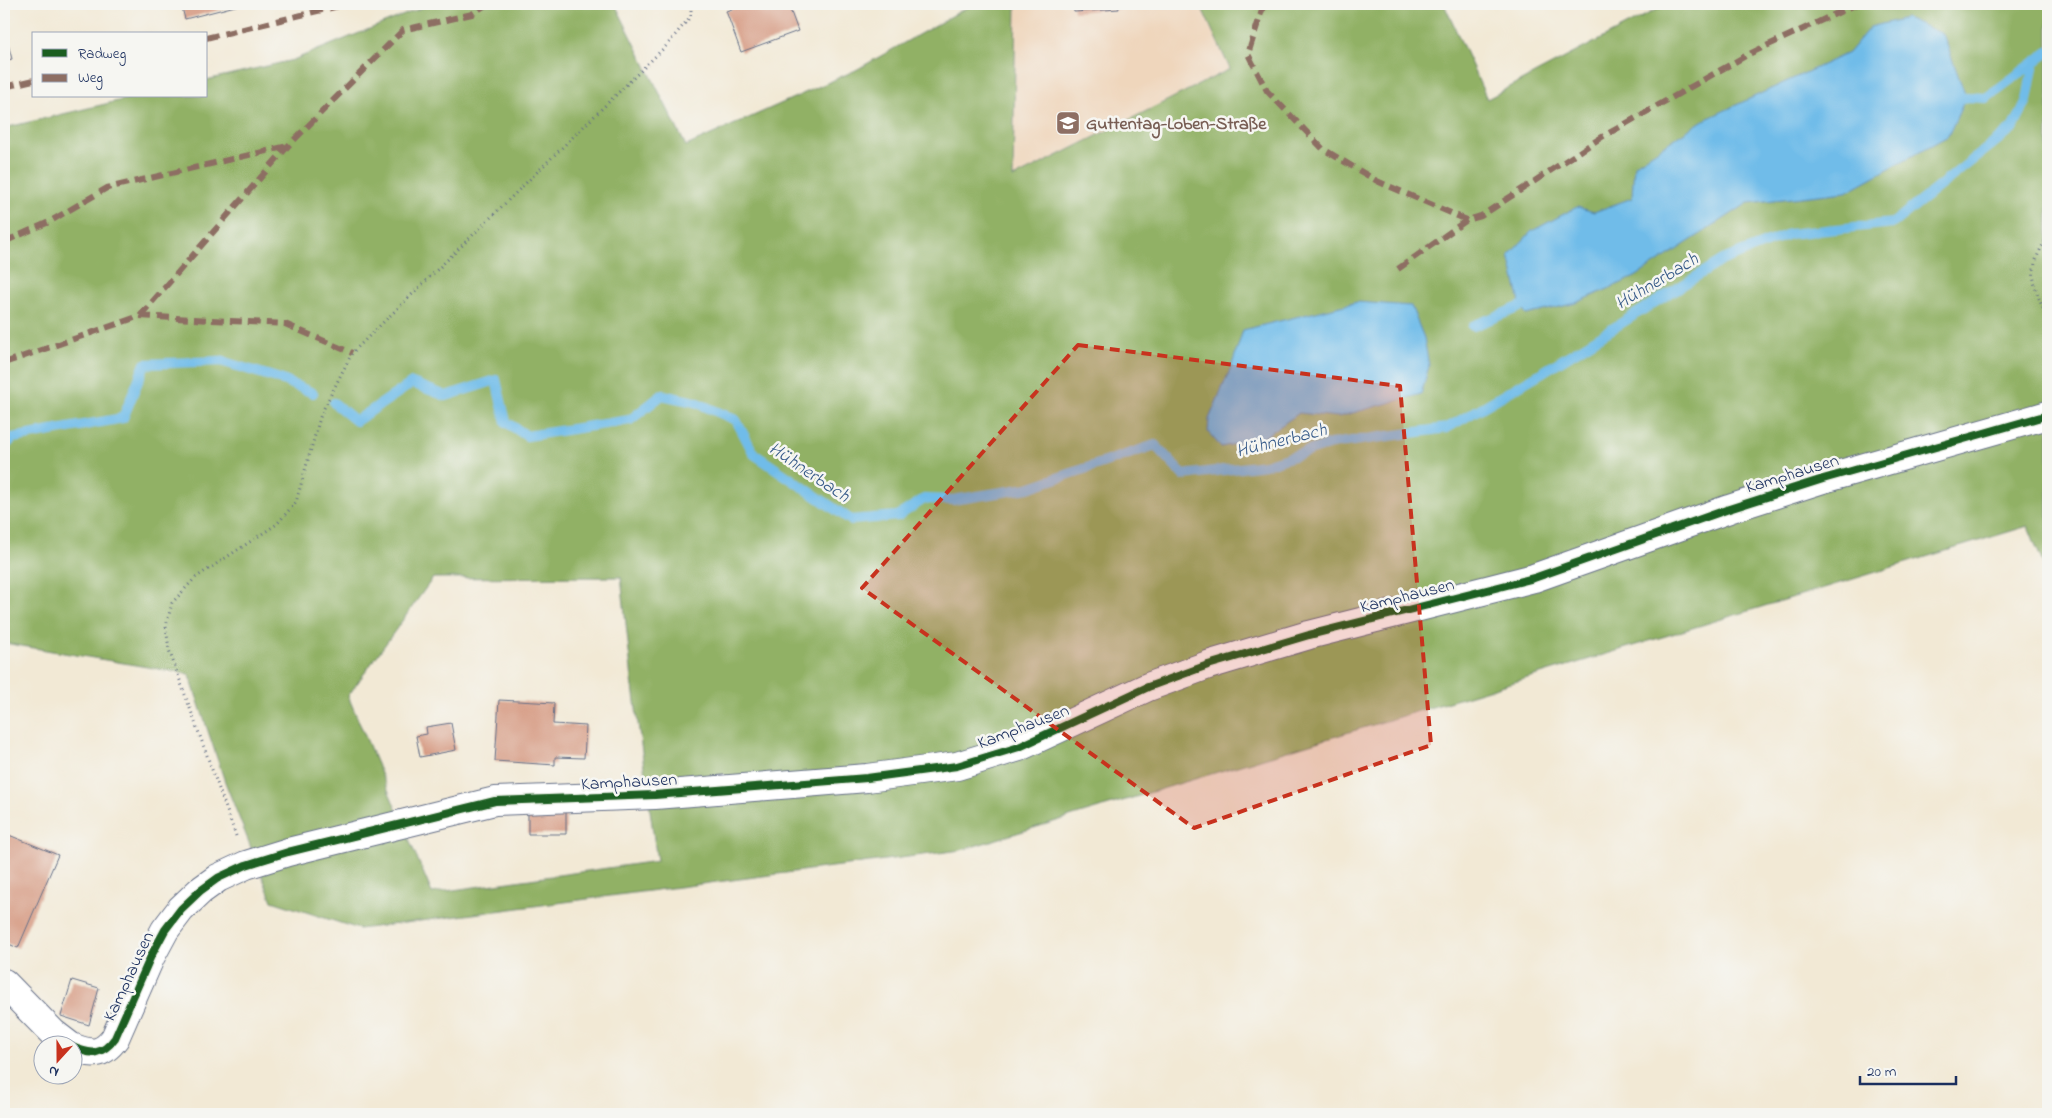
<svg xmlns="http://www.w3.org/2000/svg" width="2052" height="1118" font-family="'Indie Flower',sans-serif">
<rect width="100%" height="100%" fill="#f6f6f2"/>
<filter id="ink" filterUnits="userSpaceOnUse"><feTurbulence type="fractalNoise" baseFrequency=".02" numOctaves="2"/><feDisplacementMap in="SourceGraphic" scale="10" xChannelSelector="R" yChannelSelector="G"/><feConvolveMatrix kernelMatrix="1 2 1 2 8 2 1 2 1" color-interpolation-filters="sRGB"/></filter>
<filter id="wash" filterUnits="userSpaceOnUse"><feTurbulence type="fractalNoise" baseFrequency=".0096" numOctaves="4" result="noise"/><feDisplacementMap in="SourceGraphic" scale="20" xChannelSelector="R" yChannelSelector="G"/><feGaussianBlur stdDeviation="1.12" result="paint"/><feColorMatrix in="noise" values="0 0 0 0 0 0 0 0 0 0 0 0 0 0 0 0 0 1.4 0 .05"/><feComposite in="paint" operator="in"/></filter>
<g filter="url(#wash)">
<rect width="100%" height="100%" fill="#f2e9d5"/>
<!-- built -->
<path fill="#efd6bc" d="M1016,4H1200L1230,69L1013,178Z"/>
<!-- forest -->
<path fill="#91b165" stroke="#567062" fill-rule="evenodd" d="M431,4H615L686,146L856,70L973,4H1016L1013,178L1230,69L1200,4H1444L1487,99L1667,4H2048V576L2028,526L961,850L359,929L272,901L225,782L189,674L4,643V128L139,96H206V80L293,60ZM621,577L632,680L657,861L432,893L348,696L433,578Z"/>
<!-- water -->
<path fill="#70bce9" stroke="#4676a4" d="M1906,18L1943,34L1966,97L1948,136L1846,192L1748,203L1635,277L1576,303L1526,315L1521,307L1509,255L1532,231L1577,207L1594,212L1632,198L1634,165L1702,121L1848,53L1870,27Z
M1357,302L1411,306L1424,338L1429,366L1421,394L1338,417L1299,413L1263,438L1221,447L1208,432L1209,419L1232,365L1243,330Z"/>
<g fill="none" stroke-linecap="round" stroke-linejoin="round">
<!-- stream -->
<path stroke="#70bce9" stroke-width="10" d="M1954,103L1966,97L1986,98L2048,52
M1473,326L1532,302
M334,403L356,421L412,383L446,396L496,380L506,422L527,436L630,420L662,395L695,402L736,420L754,454L851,520L898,516L924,499L953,500L1028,488L1155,445L1183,475L1265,465L1331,444L1447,428L1541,373L1723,260L1789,234L1893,223L2014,127L2027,100L2034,62
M4,447L13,438L123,418L145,364L221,361L280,379L313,393"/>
</g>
<g id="blocks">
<!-- building -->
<path fill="#d4957d" d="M181,4H243L185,19Z
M746,4H788L798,31L741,52L726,11Z
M1073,4H1118L1119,9L1074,12Z
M4,29L12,59L4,61Z
M499,700L554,703L553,724L586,726L584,758L555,757V765L495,761Z
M451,723L456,750L420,757L416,736L427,734L426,727Z
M528,810H566V834H528Z
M4,833L58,855L18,948L4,942Z
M72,980L99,988L89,1025L61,1016Z"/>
</g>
</g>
<g filter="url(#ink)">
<use href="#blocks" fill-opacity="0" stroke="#667088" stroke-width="1"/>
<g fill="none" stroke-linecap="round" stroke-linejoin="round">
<defs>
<path id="minor" d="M4,983L53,1033L70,1046
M72,1047C91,1055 102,1056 115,1038L151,956L165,930L181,909L200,891L218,878L246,865L288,852L495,801L655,795L867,778L957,766L1019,747L1148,687L1208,665L1309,635L1534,578L1729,509L1823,479L2048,415"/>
</defs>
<!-- minor casing -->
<use href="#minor" stroke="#667088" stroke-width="30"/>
<!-- path -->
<path stroke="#667088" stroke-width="3" stroke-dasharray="1 4" stroke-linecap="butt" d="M2048,237C2025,271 2033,285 2048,320
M236,836L169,650L166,626L172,603L195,578L277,524L296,502L321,414L352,353L666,46L691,16V4"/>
<!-- minor -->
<use href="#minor" stroke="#fff" stroke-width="28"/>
<!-- quiet -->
<path stroke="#8d6e63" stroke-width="6" stroke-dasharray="12 6" stroke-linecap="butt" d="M1264,4L1248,54L1267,91L1323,149L1377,181L1467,220
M206,38L347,4
M4,87L34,80
M4,242L49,222L107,188L288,146
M1398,269L1467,220L1481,216L1602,137L1749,54L1857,4
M140,316L285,324L352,353
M4,363L140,316L288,146L403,30L472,14L487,4"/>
<defs>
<path id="cycleway" d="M72,1047C91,1055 102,1056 115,1038L151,956L165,930L181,909L200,891L218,878L246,865L288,852L495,801L655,795L867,778L957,766L1019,747L1148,687L1208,665L1309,635L1534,578L1729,509L1823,479L2048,415"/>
</defs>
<!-- cycleway casing -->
<use href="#cycleway" stroke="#f6f6f2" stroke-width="11"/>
<!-- cycleway -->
<use href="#cycleway" stroke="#1b5e20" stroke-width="8"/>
</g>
</g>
<!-- marked area -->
<path fill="#c8321e" fill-opacity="0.2" stroke="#c8321e" stroke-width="4" stroke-dasharray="10 6" stroke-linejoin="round" d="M1078,345L1400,386L1431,745L1194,828L862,588Z"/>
<!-- icons -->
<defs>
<symbol id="school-square" viewBox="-11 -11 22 22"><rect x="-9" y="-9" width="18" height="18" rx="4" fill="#8d6e63" stroke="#f6f6f2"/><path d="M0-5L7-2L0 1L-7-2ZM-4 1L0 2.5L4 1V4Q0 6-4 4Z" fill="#fff"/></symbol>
</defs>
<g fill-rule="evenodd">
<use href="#school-square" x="1054" y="109" width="28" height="28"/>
</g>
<g text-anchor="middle" stroke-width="5" stroke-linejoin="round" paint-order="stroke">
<!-- education labels -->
<g font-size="18" font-weight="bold" fill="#785e54" stroke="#f6f6f2" text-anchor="start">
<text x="1086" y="129">Guttentag-Loben-Straße</text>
</g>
<!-- street labels -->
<g font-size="18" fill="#1b2f5e" stroke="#f6f6f2">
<text transform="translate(1792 473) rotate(-17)" y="6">Kamphausen</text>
<text transform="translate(1407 595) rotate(-14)" y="6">Kamphausen</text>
<text transform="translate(1023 726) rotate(-21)" y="6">Kamphausen</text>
<text transform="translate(629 781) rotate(-3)" y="6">Kamphausen</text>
<text transform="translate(128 976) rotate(-65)" y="6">Kamphausen</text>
</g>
<!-- water labels -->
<g font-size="19" font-style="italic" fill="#355988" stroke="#f6f6f2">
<text transform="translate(1656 280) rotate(-31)" y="7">Hühnerbach</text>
<text transform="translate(1281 439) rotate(-14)" y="7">Hühnerbach</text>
<text transform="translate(810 471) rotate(34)" y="7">Hühnerbach</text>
</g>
</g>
<!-- margin -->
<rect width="2052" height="1118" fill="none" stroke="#f6f6f2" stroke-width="20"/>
<!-- legend -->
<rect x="32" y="32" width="175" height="65" fill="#f6f6f2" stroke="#9ea6b7"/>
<rect x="42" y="49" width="25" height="8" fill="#1b5e20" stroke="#9ea6b7"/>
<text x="78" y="58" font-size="15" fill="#1b2f5e">Radweg</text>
<rect x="42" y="74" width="25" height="8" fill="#8d6e63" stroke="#9ea6b7"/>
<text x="78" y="82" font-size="15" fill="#1b2f5e">Weg</text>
<!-- north arrow -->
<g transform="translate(58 1060) rotate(201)"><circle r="24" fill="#f6f6f2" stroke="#9ea6b7"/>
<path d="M0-4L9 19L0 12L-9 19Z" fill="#c8321e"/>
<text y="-8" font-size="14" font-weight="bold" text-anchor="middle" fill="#1b2f5e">N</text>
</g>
<!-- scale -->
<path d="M1860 1076v8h96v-8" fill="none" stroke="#1b2f5e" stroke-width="2.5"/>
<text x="1867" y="1076" font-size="15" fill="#1b2f5e" stroke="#f6f6f2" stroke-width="4" paint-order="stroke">20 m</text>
</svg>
